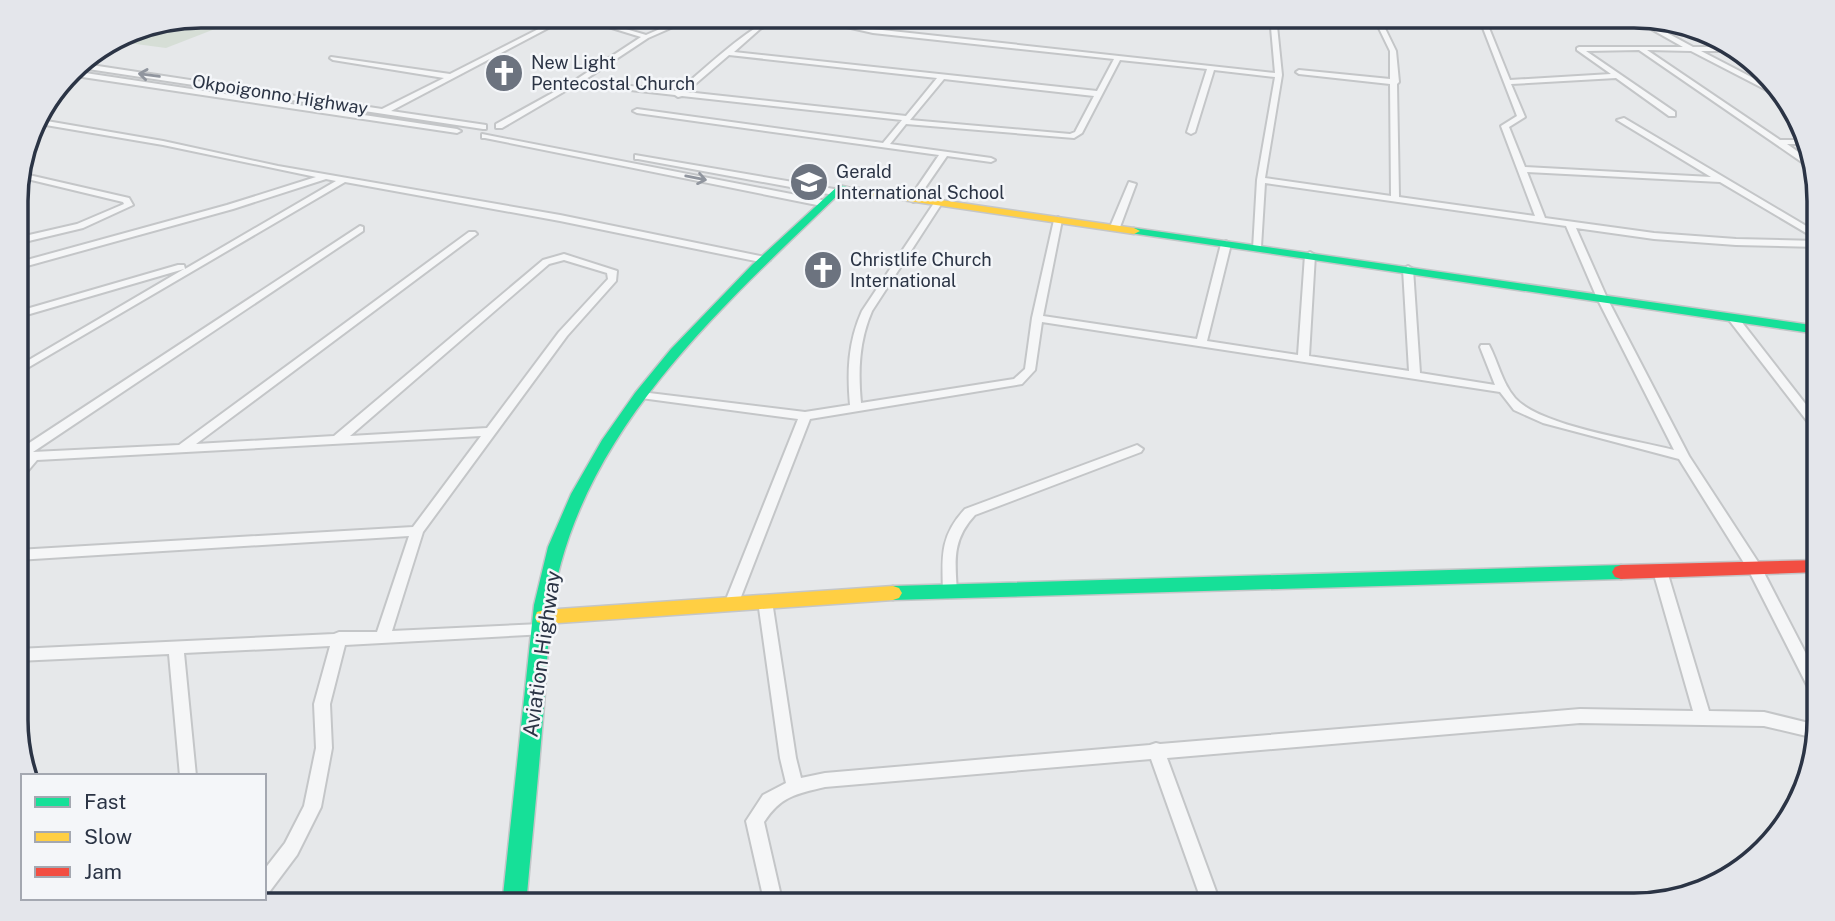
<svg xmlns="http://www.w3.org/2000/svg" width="1835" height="921" font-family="'Public Sans',sans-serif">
<rect width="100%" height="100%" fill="#e6e8ea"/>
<!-- green -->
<path fill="#d6ded6" d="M174,21L220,27L166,48L113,41L130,30Z"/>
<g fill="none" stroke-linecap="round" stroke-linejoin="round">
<defs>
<path id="street" d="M564,16H571L391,111L486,125V129H483L75,67L78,63L382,109L444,78L333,60L330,58L331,57L450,74Z
M573,16H582L646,35L690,16H698L648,38L583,81L678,91C699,74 759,16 783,16L760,29L734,52L1097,91L1114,59L873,33L798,16H809L873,29L1275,73L1270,16H1276L1282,75L1265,178L1391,196L1390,84L1299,74L1296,72L1299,70L1390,79V51L1373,16H1379L1396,51L1399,82L1397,84L1399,197L1535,216L1501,126L1517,116L1483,28L1475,16H1481L1489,28L1510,80L1611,74L1577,50V48L1579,47H1683L1628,16H1636L1693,47H1731L1735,51H1701L1784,94L1786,100L1691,51L1647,50L1780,140H1802L1804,144H1787L1811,161L1814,167H1809L1639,50L1586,51L1675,112V116H1669L1616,78L1511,84L1525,117L1509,127L1525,167L1711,177L1617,120L1624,118L1818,233V240L1720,182L1527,172L1545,218L1654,233L1736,239L1818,241V247L1736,245L1654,239L1576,228L1607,298L1689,456L1760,565L1819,679V700L1814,699L1749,571L1679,459L1543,423L1514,410L1500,392L1042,322L1035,370L1022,384L810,419L739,602L737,606L732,607L727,606L725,602L798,419L641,398L635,395L641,392L805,412L850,405C847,372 848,342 862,311L934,203L938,200L942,203L872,311C859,341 858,371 861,403L1014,379L1025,369L1032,318L1054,220L1058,217L1062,220L1043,316L1197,339L1221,244L1226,241L1231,244L1207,341L1298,355L1305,255L1310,252L1315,255L1309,356L1409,371L1403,269L1408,266L1413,269L1420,373L1495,385L1480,347L1481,345H1489C1498,362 1502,383 1515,398C1540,426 1636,440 1674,450L1597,298L1566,226L1265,183L1261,247L1256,250L1253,249L1257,180L1275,77L1214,70L1195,132L1191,134L1187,132L1207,69L1120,60L1082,133L1074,138L906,124L890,144L991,158L995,160L991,162L947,156L916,201L913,202L909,199L939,155L637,113L633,111L637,109L883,143L902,120L682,96L678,97L675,95L577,84L502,128H496V124L574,81L641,37ZM729,55L937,78L906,116L686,92ZM944,79L1094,96L1075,132L1070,134L910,120Z
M72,71L457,129L461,131L457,133L69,75Z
M35,119L163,141L278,166L560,215L765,257L770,260L765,263L560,221L345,182L17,374V367L184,269L16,318V312L178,265H184L185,269L336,181L326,179L233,209L16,269V263L227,205L316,177L163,145L34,123Z
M482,134L822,200L826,203L822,206L485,138H482Z
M635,155L834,189L838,192L834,195L638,159H635Z
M20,173L129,198L133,205L83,228L16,244V238L77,224L124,204L123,202L19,177Z
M1129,182L1136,184L1120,227L1118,229H1112L1110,227Z
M360,226L363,227V231L33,452L179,445L469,232H475L477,234L196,444L334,436L543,260L564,254L617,271L616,281L567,336L423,532L392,631L541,624L546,626L548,630L546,634L345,645L330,704L332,748L321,807L297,855L270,891L264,894V870L285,843L304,806L316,748L314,704L330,646L184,653L196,776H180L169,654L17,661V649L334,634L339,632H377L409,536L17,560V550L413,527L481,436L37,460L21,479L17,480V468L23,461H17V451ZM564,260L607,273L608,279L559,332L487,428L350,436L549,264Z
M1733,315L1737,316L1818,420V431L1814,430L1729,320V316Z
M1137,445L1143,449L1141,452L975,515C952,540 955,560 957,592L955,596L950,597L945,596L943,592C942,556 940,536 965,509Z
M1660,566L1665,567L1667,571L1709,711L1764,712L1817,725L1815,738L1764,726L1580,723L1167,758L1221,905H1203L1151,759L825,787C796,794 781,796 764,822L783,905H765L746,821L763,795L786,783L780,758L758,601L760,597L765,596L770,597L772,601L796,758L801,778L825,773L1150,745L1156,743L1160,744L1580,709L1693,711L1653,571L1655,567Z
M189,898H207L208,905L189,903Z
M223,898H251L247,905H220Z"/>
<path id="fast" d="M839,185L863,191L858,194L841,192C732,298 603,410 561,563C548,609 548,658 544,705C539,772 532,838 526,905H502L534,605L548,547L571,494L602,440L635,393L671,349L752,265Z
M1134,228L1818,326V334L1130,233V229Z
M1621,565L1627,567L1630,572L1627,577L1621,579L893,600L887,598L884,593L887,588L893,586Z"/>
<path id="slow" d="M858,188L1134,228L1140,231L1134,234L854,193V189Z
M893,586L899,588L902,593L899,598L893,600L544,624L537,622L535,617L537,612L544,610Z"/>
<path id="jam" d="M1819,560V572L1621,579L1615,577L1612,572L1615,567L1621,565Z"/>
</defs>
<!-- street casing -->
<use href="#street" stroke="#c4c6c8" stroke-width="4"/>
<!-- fast casing -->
<use href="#fast" stroke="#c4c6c8" stroke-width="3"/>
<!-- slow casing -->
<use href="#slow" stroke="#c4c6c8" stroke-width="3"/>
<!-- jam casing -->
<use href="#jam" stroke="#c4c6c8" stroke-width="3"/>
<!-- street -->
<use href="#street" fill="#f5f6f7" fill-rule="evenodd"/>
<!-- fast -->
<use href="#fast" fill="#16e098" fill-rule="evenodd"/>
<!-- slow -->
<use href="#slow" fill="#ffcf43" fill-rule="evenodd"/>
<!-- jam -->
<use href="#jam" fill="#f24e42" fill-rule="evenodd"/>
</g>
<!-- one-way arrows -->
<defs><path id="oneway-shaft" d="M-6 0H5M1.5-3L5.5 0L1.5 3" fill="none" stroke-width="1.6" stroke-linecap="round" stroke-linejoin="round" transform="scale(1.75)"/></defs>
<g stroke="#90959e">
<use href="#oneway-shaft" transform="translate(149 75) rotate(-172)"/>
<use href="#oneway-shaft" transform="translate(696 178) rotate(11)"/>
</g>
<!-- icons -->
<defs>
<symbol id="church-disc" viewBox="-11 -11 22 22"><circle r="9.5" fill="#6c737f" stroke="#f4f6f9"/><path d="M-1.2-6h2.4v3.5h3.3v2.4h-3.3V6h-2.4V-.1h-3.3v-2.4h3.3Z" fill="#fff"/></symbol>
<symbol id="school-disc" viewBox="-11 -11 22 22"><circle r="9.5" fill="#6c737f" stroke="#f4f6f9"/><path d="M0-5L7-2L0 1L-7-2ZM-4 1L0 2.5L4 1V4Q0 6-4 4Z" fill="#fff"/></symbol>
</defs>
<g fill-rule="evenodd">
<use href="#church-disc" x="482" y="51" width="44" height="44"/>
<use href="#school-disc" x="787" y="160" width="44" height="44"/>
<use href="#church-disc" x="801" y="248" width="44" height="44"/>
</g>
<g text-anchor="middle" stroke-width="5" stroke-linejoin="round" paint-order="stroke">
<!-- far-poi labels -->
<g font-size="18" fill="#2b3445" stroke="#f4f6f9" text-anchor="start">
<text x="531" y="69">New Light<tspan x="531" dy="21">Pentecostal Church</tspan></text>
<text x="836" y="178">Gerald<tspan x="836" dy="21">International School</tspan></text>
<text x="850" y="266">Christlife Church<tspan x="850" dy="21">International</tspan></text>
</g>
<!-- far-street labels -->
<g font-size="18" fill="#2b3445" stroke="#f4f6f9">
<text transform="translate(280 95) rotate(9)" y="6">Okpoigonno Highway</text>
</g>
<!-- street labels -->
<g font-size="21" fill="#2b3445" stroke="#f4f6f9">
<text transform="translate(542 654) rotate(-82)" y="7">Aviation Highway</text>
</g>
</g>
<!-- crop -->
<path d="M0 0H1835V921H0ZM201 28H1634A173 173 0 0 1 1807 201V720A173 173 0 0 1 1634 893H201A173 173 0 0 1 28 720V201A173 173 0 0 1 201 28Z" fill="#e4e6eb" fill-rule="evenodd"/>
<path fill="none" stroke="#2b3445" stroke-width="3.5" d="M201 28H1634A173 173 0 0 1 1807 201V720A173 173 0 0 1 1634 893H201A173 173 0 0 1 28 720V201A173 173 0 0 1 201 28Z"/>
<!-- legend -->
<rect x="21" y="774" width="245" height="126" fill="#f4f6f9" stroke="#a4a8b1" stroke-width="2"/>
<rect x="35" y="797" width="35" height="10" fill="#16e098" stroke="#a4a8b1" stroke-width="2"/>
<text x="84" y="809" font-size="21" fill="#2b3445">Fast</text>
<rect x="35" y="832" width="35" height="10" fill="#ffcf43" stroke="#a4a8b1" stroke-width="2"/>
<text x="84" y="844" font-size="21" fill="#2b3445">Slow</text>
<rect x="35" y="867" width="35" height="10" fill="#f24e42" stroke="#a4a8b1" stroke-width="2"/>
<text x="84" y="879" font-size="21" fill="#2b3445">Jam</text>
</svg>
